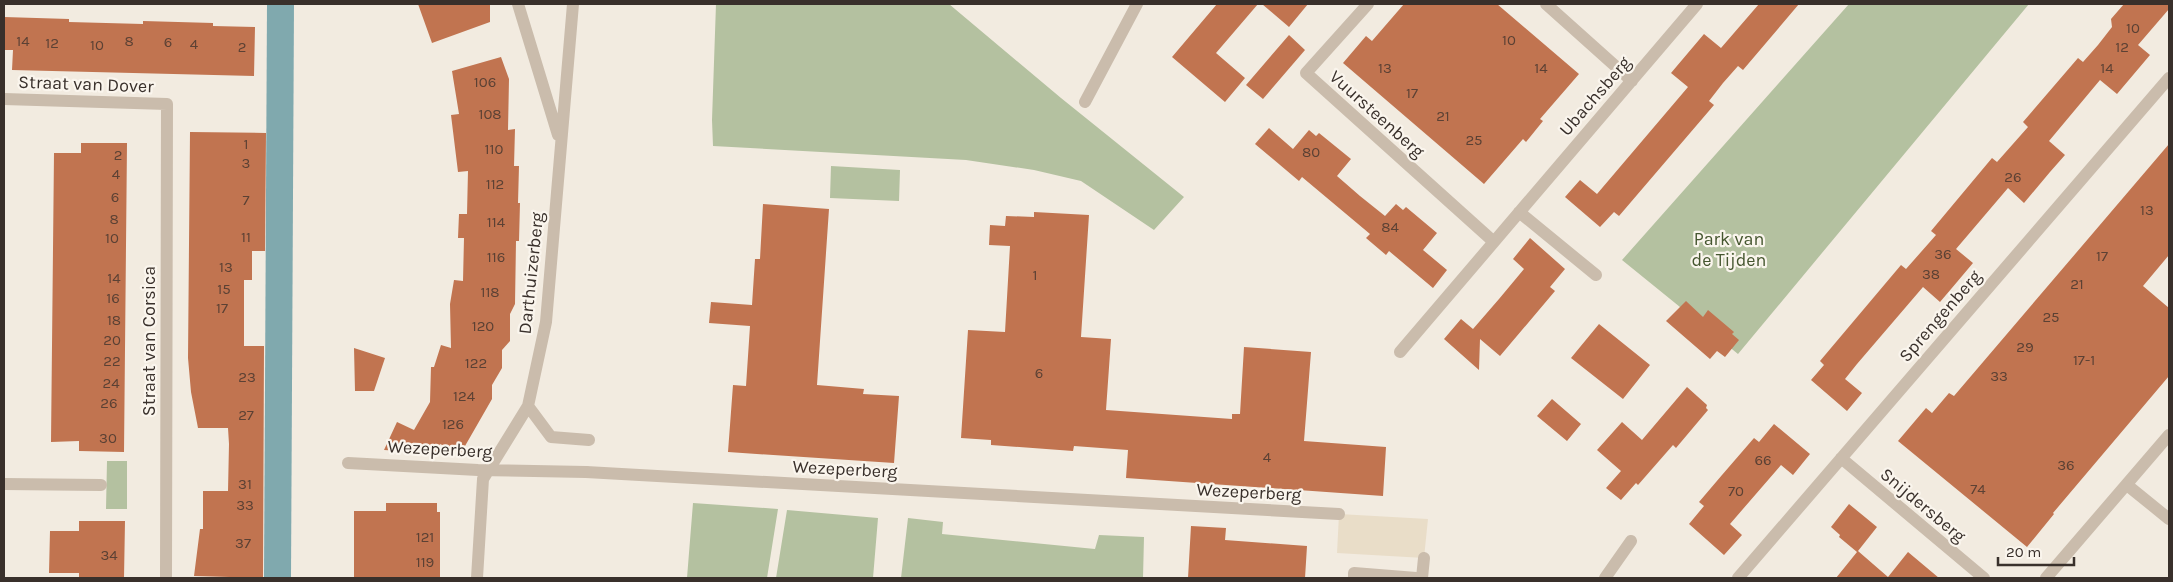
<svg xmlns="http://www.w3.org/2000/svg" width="2173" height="582" font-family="Karla,sans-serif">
<rect width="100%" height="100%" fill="#f2ebe0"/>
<!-- green -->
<path fill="#b4c1a0" d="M716,4H949L1061,98L1184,197L1154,230L1081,181L1034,170L966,160L713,146L712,120Z
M1849,4H2029L1738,354L1622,260Z
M831,166L900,170L899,201L830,198Z
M107,461H127V509H106Z
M693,503L778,509L767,578H687Z
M787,510L878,518L873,578H776Z
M908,518L943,522L942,534L1095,549L1099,535L1144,537L1143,578H901Z"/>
<!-- plaza -->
<path fill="#e9ddc8" d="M1339,514L1428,519L1424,558L1337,553Z"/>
<!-- water -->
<path fill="#80a9ae" d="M267,4H294L291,578H264Z"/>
<!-- building -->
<path fill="#c17450" d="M418,4H490V22L432,43Z
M1217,4H1258L1216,53L1245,78L1225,102L1172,57Z
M1262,4H1308L1289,27Z
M1404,4H1497L1579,74L1540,119L1543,121L1526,142L1523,139L1484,184L1343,63L1366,36L1372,41Z
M1759,4H1799L1743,70L1738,66L1723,83L1709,101L1714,105L1619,216L1614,212L1600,227L1565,197L1580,180L1597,194L1688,87L1671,73L1704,34L1721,48Z
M2124,4H2169V9L2138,45L2150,55L2117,94L2100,80L2049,141L2065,155L2050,172L2024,203L2008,188L1956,249L1973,263L1957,282L1940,302L1923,287L1857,364L1845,379L1862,393L1847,411L1811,380L1824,365L1820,361L1901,265L1906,269L1936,235L1931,231L1992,158L1997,162L2028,127L2023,122L2078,58L2083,62L2098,45L2112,27L2111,19Z
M4,17L69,19V22L143,24V21L213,23V26L255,27L254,76L12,70L13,50H4Z
M1289,35L1305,50L1263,99L1246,85Z
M501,57L509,79L508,130L515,129L514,166H519L518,203H520L519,241H516L515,304L510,314V341L502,350V368L492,385V399L461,453L440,444L436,453L384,450L397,422L414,430L430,402L431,367H434L441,345L451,348L450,304L454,280L463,281L464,238H458L459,214H467L468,171L458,172L451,115L459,114L452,71Z
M1269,128L1293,149L1309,130L1316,136L1319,133L1351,159L1337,176L1360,196L1385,216L1396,204L1403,210L1406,207L1437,233L1423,250L1447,270L1433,288L1389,251L1386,255L1366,238L1370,234L1302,177L1299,181L1255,144Z
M190,132L266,133L265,251H252V280H244V346H264L263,578L194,576L200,529H203V491H228L229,444L228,428H198L191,392L188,358Z
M81,143H127L124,452L79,451V441L51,442L54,153H81Z
M2169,144V255L2143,286L2169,308V376L2053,513L2054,514L2027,547L1898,441L1926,408L1932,413L1949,393L1954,396Z
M763,204L829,209L817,385L864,389L863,394L899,396L894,463L728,452L733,385L746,386L750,326L709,323L711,302L752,305L755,259H760Z
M1034,212L1089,215L1081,337L1111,339L1106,410L1232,419V414H1240L1244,347L1311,352L1304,441L1386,447L1383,496L1126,478L1128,450L1074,446L1073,451L991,445V440L961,438L968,330L1005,332L1010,246L989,245L990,225L1005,226L1006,216L1034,217Z
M1530,238L1565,269L1550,287L1555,291L1500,356L1480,339L1479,370L1444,339L1461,319L1473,329L1499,299L1524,269L1513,259Z
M1686,301L1703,317L1708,310L1734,332L1732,334L1739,340L1725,357L1717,351L1710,359L1666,321Z
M1599,324L1650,365L1623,399L1571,358Z
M354,348L385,358L374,391H355Z
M1687,387L1707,405L1706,408L1708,410L1676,448L1673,445L1638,485L1636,483L1621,500L1606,488L1621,471L1597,450L1622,422L1642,440Z
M1552,399L1581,424L1567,441L1537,416Z
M1774,424L1810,454L1793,475L1781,465L1730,524L1742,535L1724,555L1689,524L1704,506L1699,502L1722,475L1754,438L1759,442Z
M386,503H437V512H440V578H354V511H386Z
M1849,504L1877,527L1858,551L1888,577L1908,552L1939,578H1836L1857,552L1839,537L1840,535L1831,527Z
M79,521H125L124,578H79V573H49L50,531H79Z
M1191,526L1226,528L1225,540L1307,546L1305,578H1188Z"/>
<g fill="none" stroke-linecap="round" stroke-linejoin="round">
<!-- pedestrian -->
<path stroke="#cabcac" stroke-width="12" d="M586,472L1339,514
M1422,578L1424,558
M1605,578L1631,541"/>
<!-- minor -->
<path stroke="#cabcac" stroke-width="12" d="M518,4L558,135
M573,4L546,322L528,406L551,437L589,440
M1368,4L1306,73L1494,242
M1546,4L1632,81
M4,99L167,104L166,578
M1085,102L1137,4
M1519,212L1596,275
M1400,352L1697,4
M1841,458L1984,578
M348,463L478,470L586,472
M4,484L101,485
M2127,485L2169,519
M477,578L483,479L528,406
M1354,578V573L1416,578
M1738,578L2169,78
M2046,578L2169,435"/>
</g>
<g text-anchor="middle" stroke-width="4.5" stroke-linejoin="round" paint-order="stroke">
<!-- number labels -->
<g font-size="15" fill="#5b4134">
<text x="2133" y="33">10</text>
<text x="1509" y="45">10</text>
<text x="23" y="46">14</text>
<text x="129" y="46">8</text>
<text x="168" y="47">6</text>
<text x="52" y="48">12</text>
<text x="194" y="49">4</text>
<text x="97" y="50">10</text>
<text x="242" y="52">2</text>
<text x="2122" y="52">12</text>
<text x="1385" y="73">13</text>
<text x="1541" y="73">14</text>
<text x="2107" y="73">14</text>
<text x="485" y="87">106</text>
<text x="1412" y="98">17</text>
<text x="490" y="119">108</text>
<text x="1443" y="121">21</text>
<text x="1474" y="145">25</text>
<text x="246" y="149">1</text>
<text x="494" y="154">110</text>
<text x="1311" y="157">80</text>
<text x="118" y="160">2</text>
<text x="246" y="168">3</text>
<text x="116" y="179">4</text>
<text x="2013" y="182">26</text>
<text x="495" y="189">112</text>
<text x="115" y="202">6</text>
<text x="246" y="205">7</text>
<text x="2147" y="215">13</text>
<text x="114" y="224">8</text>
<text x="496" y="227">114</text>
<text x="1390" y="232">84</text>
<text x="246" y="242">11</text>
<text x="112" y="243">10</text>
<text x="1943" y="259">36</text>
<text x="2102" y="261">17</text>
<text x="496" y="262">116</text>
<text x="226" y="272">13</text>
<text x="1931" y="279">38</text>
<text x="1035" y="280">1</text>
<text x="114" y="283">14</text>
<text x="2077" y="289">21</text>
<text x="224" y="294">15</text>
<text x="490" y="297">118</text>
<text x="113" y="303">16</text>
<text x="222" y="313">17</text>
<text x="2051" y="322">25</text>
<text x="114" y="325">18</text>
<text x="483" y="331">120</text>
<text x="112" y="345">20</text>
<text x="2025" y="352">29</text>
<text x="2084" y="365">17-1</text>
<text x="112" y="366">22</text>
<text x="476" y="368">122</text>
<text x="1039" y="378">6</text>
<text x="1999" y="381">33</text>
<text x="247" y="382">23</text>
<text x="111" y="388">24</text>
<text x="464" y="401">124</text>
<text x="109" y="408">26</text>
<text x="246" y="420">27</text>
<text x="453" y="429">126</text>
<text x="108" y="443">30</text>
<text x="1267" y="462">4</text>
<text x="1763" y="465">66</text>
<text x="2066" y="470">36</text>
<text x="245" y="489">31</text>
<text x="1978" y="494">74</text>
<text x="1736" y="496">70</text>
<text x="245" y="510">33</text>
<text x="425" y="542">121</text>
<text x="243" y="548">37</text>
<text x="109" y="560">34</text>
<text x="425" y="567">119</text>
</g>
<!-- street labels -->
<g font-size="18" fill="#39302b" stroke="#faf5ed">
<text transform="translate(86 84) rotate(2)" y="6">Straat van Dover</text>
<text transform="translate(1595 96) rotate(-49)" y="6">Ubachsberg</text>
<text transform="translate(1377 114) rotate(42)" y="6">Vuursteenberg</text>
<text transform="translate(531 273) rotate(-84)" y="6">Darthuizerberg</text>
<text transform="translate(1940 316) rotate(-49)" y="6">Sprengenberg</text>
<text transform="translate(149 341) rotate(-90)" y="6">Straat van Corsica</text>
<text transform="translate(440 449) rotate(3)" y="6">Wezeperberg</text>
<text transform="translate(845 469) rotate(3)" y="6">Wezeperberg</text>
<text transform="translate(1249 492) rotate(3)" y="6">Wezeperberg</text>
<text transform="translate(1923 505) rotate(40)" y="6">Snijdersberg</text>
</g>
<!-- park labels -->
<g font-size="18" fill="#45562f" stroke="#faf5ed">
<text x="1729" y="245">Park van<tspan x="1729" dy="21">de Tijden</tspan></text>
</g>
</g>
<!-- border -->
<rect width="2173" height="582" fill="none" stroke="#39302b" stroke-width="10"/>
<!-- scale -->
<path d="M1998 557v8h76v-8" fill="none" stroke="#39302b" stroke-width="2.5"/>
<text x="2006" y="557" font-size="15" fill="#39302b" stroke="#faf5ed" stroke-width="4" paint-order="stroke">20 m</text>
</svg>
